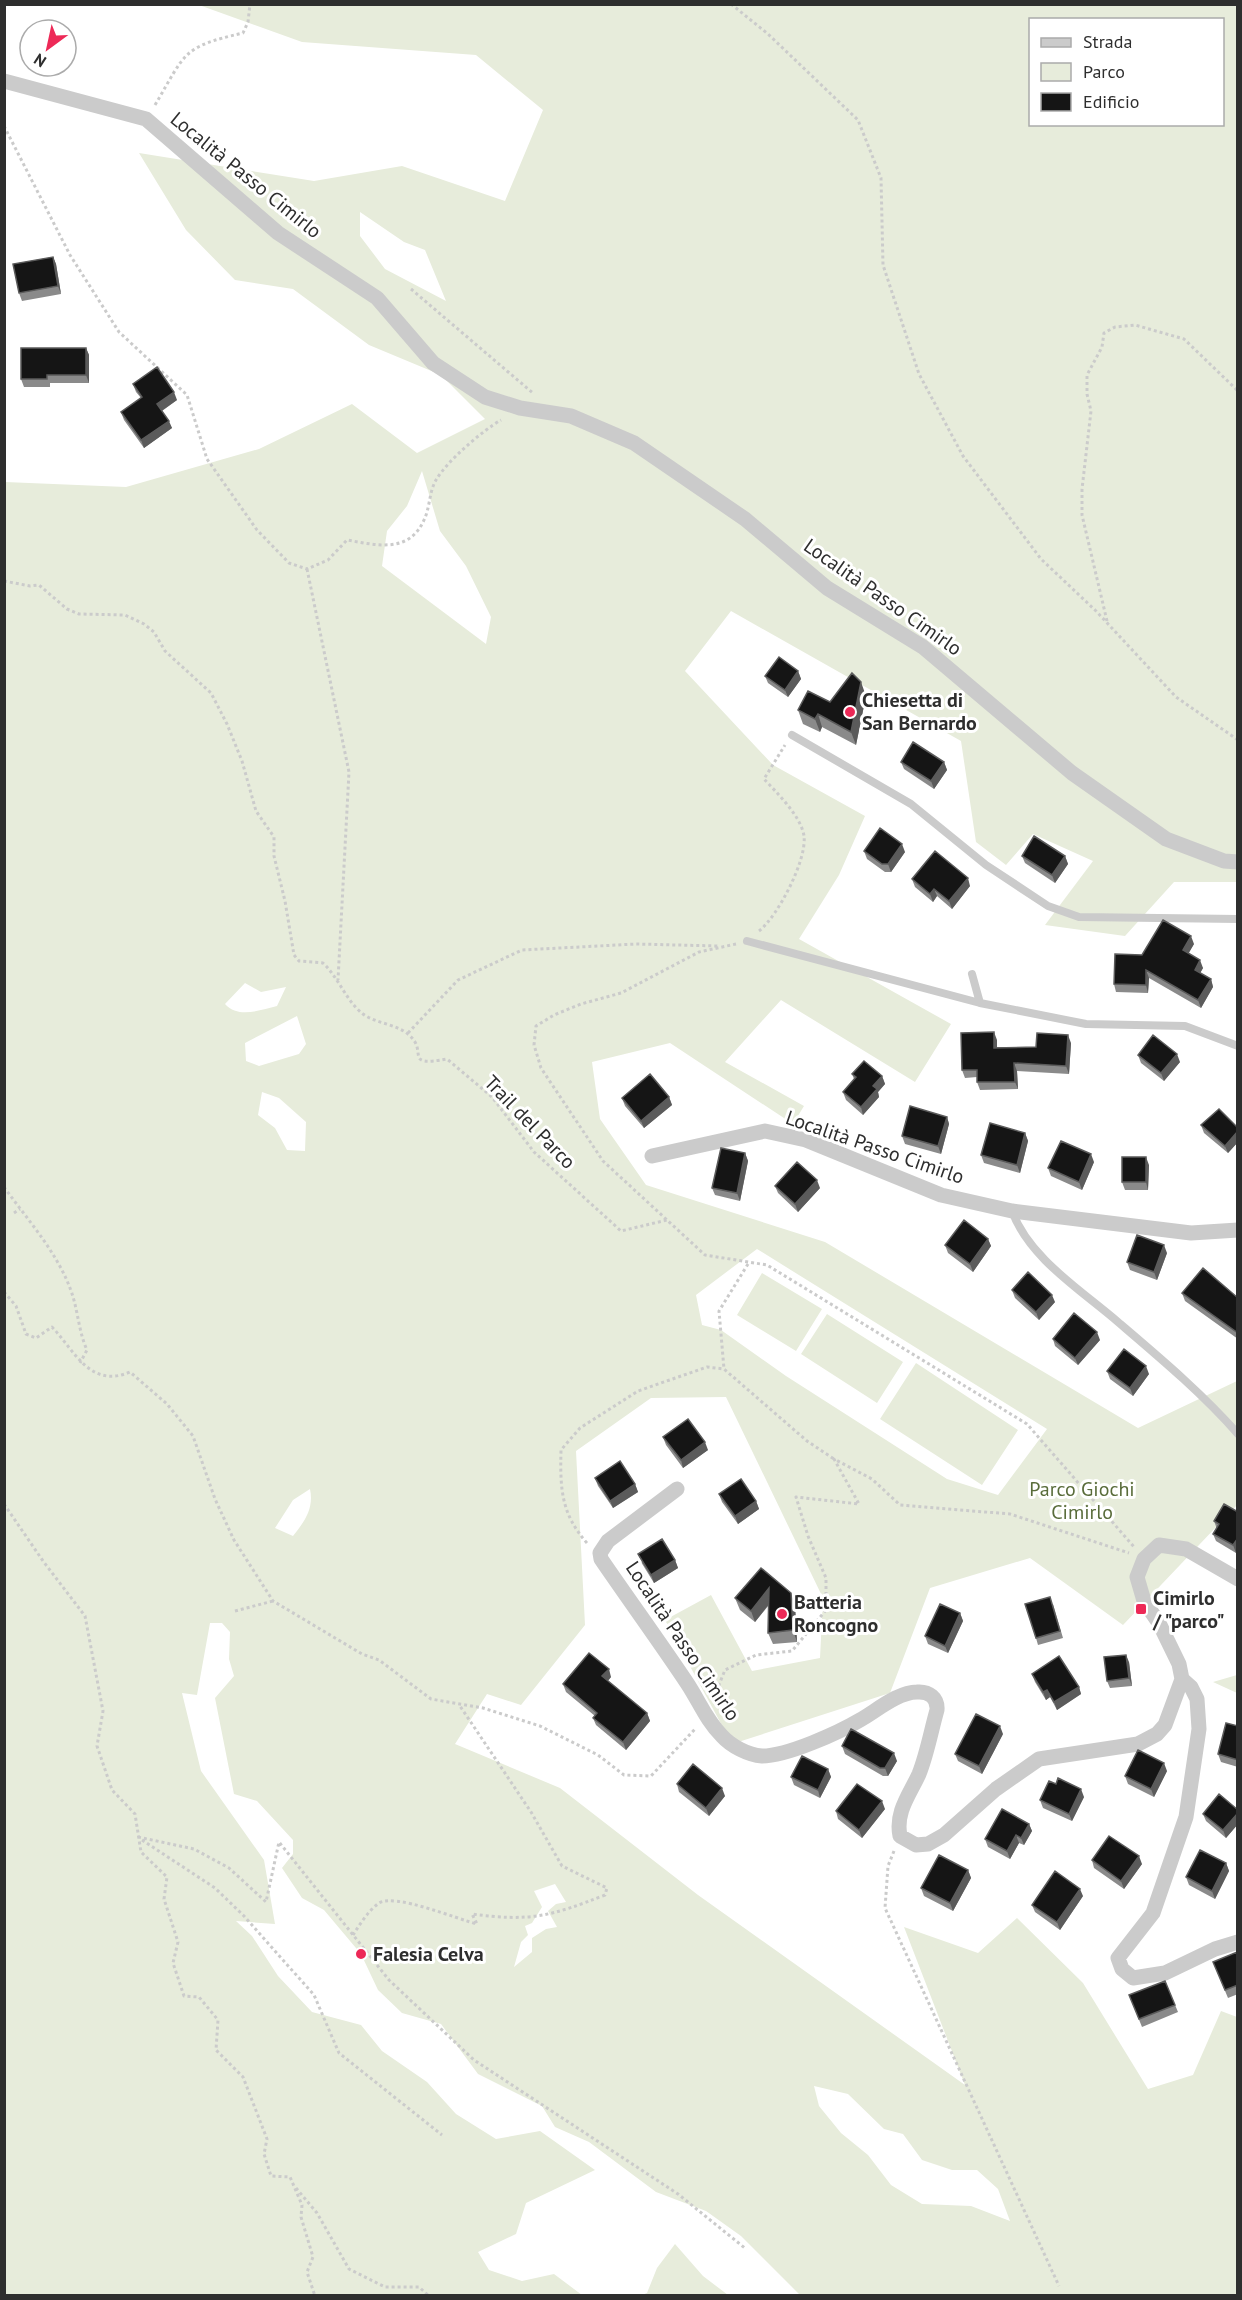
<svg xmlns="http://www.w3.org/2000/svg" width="1242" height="2300" font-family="'PT Sans',sans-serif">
<rect width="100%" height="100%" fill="#fff"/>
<!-- green -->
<path fill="#e7ecdb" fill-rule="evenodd" d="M199,5H1237V882H1174L1125,936L1045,925L1093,861L1033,834L1006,865L976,842L961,741L731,611L685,671L773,765L865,816L839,875L799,939L951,1024L915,1082L781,1000L725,1062L804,1106L793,1124L670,1043L592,1062L600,1119L646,1185L825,1242L1138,1428L1237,1381V1428L1235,1427L1238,1437L1237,1505L1123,1625L1030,1558L930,1588L890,1693L732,1744L665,1620L711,1595L752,1671L820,1658L823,1598L726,1397L651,1398L576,1451L585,1625L521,1705L487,1694L455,1744L560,1788L698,1895L965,2085L904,1927L978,1953L1017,1918L1083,1983L1148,2089L1193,2075L1221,2011L1237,2017V2295H800L741,2236L706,2211L656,2192L589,2142L555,2127L542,2106L478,2074L441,2024L402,2013L378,1990L361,1954L324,1910L302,1898L282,1868L293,1854V1840L257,1801L234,1794L215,1698L234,1676L229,1659L230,1632L222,1623H210L197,1695L182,1693L201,1771L264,1860L275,1924L236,1921L252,1936L278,1976L312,2012L361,2025L382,2051L427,2082L456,2114L496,2139L540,2131L595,2170L526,2203L516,2234L478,2252L489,2270L522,2281L554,2274L582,2295L5,2296V482L126,487L259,449L352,404L417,453L485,419L441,375L369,345L293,289L235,280L186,230L139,153L314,181L402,166L505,201L543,110L476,55L302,42ZM1030,20H1222V124H1030ZM360,212L404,242L425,250L446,301L385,269L360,236ZM422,471L440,531L466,566L491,617L486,644L382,566L387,531L407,506ZM245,983L261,992L286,987L277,1006C259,1010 239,1019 225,1004ZM297,1016L306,1044L299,1054L259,1066L246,1061L245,1043ZM262,1092L279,1098L306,1122L305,1151L287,1150L275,1128L258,1115ZM757,1249L1047,1429L998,1495L947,1479L786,1376L721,1330L702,1325L696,1295ZM310,1489C314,1508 305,1521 293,1536L275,1528L293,1500ZM555,1884L566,1902L556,1904L548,1911L557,1927L546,1929L532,1938V1952L514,1967L521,1942L528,1935L525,1926L532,1923L542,1907L534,1891ZM814,2086L848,2094L884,2129L903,2134L922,2160L952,2170H977L998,2189L1010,2221L971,2206L922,2204L891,2185L868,2155L841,2133L819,2106Z
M762,1273L822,1309L796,1351L737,1315Z
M827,1314L903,1362L877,1403L801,1354Z
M916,1363L1018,1430L982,1485L880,1419Z
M1237,1675V1693L1213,1682Z
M675,2244L703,2276L728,2295H642L647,2293L657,2268Z"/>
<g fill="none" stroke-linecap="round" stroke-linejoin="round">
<!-- path -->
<path stroke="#cbcbcb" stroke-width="3" stroke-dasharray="3 3" stroke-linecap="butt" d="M731,4L768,34L858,120L881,178L883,265L919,374L963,456L1041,559L1096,611L1176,697L1238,740
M155,105C186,53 181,47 243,33L248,22L250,4
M4,126L70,255L119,332L187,395L207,459L257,530L289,563L307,569L328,560L347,540C376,545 409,554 424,520C430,508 429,492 436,480C447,461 482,431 501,420
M411,289L534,394
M307,569L349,772L338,980
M4,581L30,586L39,585L67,609L79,614L125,615L144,624L154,632L165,651L211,693L227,724L242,761L256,811L274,837V856L285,901L294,955L299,961L323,963C339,978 346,1001 363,1014C377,1024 397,1024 409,1035C429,1052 402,1067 447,1059L492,1097L534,1152L621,1231L667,1220
M1107,621L1082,515V489L1091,411L1087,394V375L1102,347L1104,333L1115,327L1135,325L1184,339L1238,391
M759,931C778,916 807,860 804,836C801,816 777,793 764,779L785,745
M736,944L699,952L621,993L581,1004L554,1015L536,1026L534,1045L541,1068L603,1161L705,1255L767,1265L1027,1424L1135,1548
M408,1033L458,980L522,950L636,944L718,946
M4,1187C27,1219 56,1251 70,1288C78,1308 78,1330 87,1350L80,1363
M14,1213L20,1209
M748,1264L719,1311L724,1369L807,1441L834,1459
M4,1292L16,1306L26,1334L36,1338L52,1327C75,1351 90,1389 130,1372L167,1404L193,1436L215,1499L234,1540L273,1601L362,1654L379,1660L431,1699L483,1708L540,1726L598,1755L624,1775L651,1776L696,1728
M4,1504L43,1561L85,1616L103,1711L97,1746L112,1790L135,1814L141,1852L167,1877L164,1899L178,1942L173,1963L184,1996L199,1997L218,2020L216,2050L243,2077L267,2139L264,2154L271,2176L290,2177L302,2205L301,2217L313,2257L307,2272L315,2296
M587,1543C561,1514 560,1488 561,1450L580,1428L638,1391L707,1367L724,1369
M235,1611L273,1601
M714,1697L725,1670L756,1655L792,1651L826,1610V1578L808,1536L796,1497L859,1504L834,1459L872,1479L900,1505L1010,1514L1129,1553
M138,1837L194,1849L229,1868L266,1902L279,1842L389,1980L474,2060L678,2194L746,2249
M142,1840L215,1888L244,1916L314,1995L339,2053L442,2135
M894,1851L888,1866L885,1908L1059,2286
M353,1935C360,1924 368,1911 379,1903C395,1893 457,1919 477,1924L472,1914C531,1922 551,1916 605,1895L607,1888L562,1866L531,1812L460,1706
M296,2188L317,2213L349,2269L385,2287H419L429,2296"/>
<!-- service -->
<path stroke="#cbcbcb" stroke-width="8" d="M792,735L911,804L986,865L1048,906L1079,917L1238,919
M747,941L980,1003L1086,1024L1185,1026L1238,1046
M972,974L980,1003
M1012,1211C1029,1258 1081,1290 1118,1322C1159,1357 1202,1393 1238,1434"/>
<!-- minor -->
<path stroke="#cbcbcb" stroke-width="15" d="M4,81L146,119L278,233L377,298L433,363L485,397L520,408L571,416L634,443L745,519L827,588L923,647L1072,773L1166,839L1224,861L1238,862
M652,1156L765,1131L806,1140L941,1195L1012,1211L1191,1233L1238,1230
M677,1489L608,1541L600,1553L601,1559C629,1600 659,1641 687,1683C699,1701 706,1720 722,1736C731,1746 748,1755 762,1756C787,1756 838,1733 860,1720C876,1711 898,1692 917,1692C929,1691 938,1698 937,1710C931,1731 927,1754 919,1774C910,1794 895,1812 900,1836L916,1845L928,1844L944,1835L996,1789L1039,1759L1138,1744L1157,1734L1165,1725L1182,1679L1179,1664L1159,1623L1144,1601L1137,1577L1144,1559L1159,1545L1186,1549L1238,1579
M1182,1679L1191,1687L1197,1699L1199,1729L1186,1817L1153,1913L1118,1958L1122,1969L1133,1978L1165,1973L1215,1949L1238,1942"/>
</g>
<!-- wall -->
<path fill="#8a8a8a" d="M53,257L56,264L61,294L22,301L19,293Z
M86,348L89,355V383H50V387H24L21,379Z
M133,384L177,400L162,411L172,428L144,448L124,420L121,412L141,398L136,392Z
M798,671L801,679L788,697L768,683L765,676Z
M866,696L856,745L822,727L820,732L803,724L798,710Z
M901,762H944L947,770L934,789L904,769Z
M864,851L905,852L891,872H885L867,859Z
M1022,856H1065L1068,864L1055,883L1025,863Z
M912,879L970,886L952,909L937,896L933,902L915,887Z
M1194,944L1188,953L1203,968L1200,973L1211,979L1213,987L1201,1008L1149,978L1148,993L1116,992L1114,984L1142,955Z
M997,1040V1047H1036L1071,1043L1069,1074L1017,1071L1018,1089L980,1090L977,1082V1077L965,1078L962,1070Z
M1138,1055L1180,1062L1164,1081L1141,1063Z
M852,1074L882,1076L885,1084L878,1092L879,1097L863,1115L846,1100L843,1092L854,1079Z
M669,1097L672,1105L644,1128L625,1106L622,1098Z
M947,1117L949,1124L941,1154L905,1144L902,1136Z
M1201,1125L1238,1128V1142L1228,1153L1204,1133Z
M1025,1133L1028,1141L1020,1173L984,1163L981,1155Z
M745,1153L748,1161L740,1201L715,1195L712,1188Z
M1094,1162L1082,1190L1051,1176L1048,1168Z
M1149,1165L1148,1190H1125L1122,1182Z
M775,1186L820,1188L798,1212L778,1193Z
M988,1239L991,1246L973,1272L948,1253L945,1245Z
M1167,1253L1157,1280L1130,1270L1127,1262Z
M1012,1290L1055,1302L1039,1320L1015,1298Z
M1182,1293L1238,1298V1339L1185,1301Z
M1053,1339L1100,1340L1078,1365L1055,1346Z
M1107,1371L1149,1374L1133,1396L1110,1379Z
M663,1437L708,1450L683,1468L666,1445Z
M595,1478L635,1484L638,1492L613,1508L598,1486Z
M719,1494L756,1501L759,1509L738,1524L722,1502Z
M1238,1512V1550L1236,1553L1216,1541L1213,1534L1217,1529L1214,1521Z
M638,1554L675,1560L678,1568L654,1583L641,1562Z
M735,1598L795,1605L797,1642L773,1644L768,1633L769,1605L755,1622L740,1610Z
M1053,1604L1063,1638L1038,1645L1036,1638Z
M960,1613L963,1621L948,1653L928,1644L925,1636Z
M1129,1662L1132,1686L1110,1688L1107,1681Z
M1032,1674L1079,1687L1081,1694L1057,1710L1050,1697L1046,1700L1035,1682Z
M611,1677L608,1681L647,1713L650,1721L626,1750L596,1725L593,1718L595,1716L566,1692L563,1684Z
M1238,1726V1767L1221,1762L1218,1754Z
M1003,1734L982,1774L958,1761L955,1754Z
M842,1746L897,1761L888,1776H883L845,1754Z
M828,1769L831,1777L820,1798L794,1785L791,1777Z
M1167,1771L1154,1797L1128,1784L1125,1776Z
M677,1784L725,1796L709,1816L679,1792Z
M1084,1797L1072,1821L1043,1808L1040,1800Z
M885,1809L862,1838L838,1819L836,1811Z
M1238,1810V1824L1226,1838L1206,1821L1203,1814Z
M1029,1824L1032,1831L1024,1845L1019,1843L1010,1859L988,1847L985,1839Z
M1092,1860L1142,1864L1124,1889L1094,1868Z
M1226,1863L1229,1871L1215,1899L1189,1885L1186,1877Z
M968,1870L971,1878L953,1911L924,1896L921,1888Z
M1083,1896L1060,1930L1035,1912L1032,1905Z
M1238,1954V1994L1228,1998L1213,1962Z
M1165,1981L1178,2012L1142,2027L1129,1995Z"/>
<!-- shaded-wall -->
<path fill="#5b5b5b" d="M53,257L56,264L61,294L58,286Z
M86,348L89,355V383L86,375Z
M174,392L177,400L160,412L157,404Z
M169,421L172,428L144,448L141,440Z
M798,671L801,679L788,697L785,690Z
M861,682L866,696L856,745L851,732Z
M818,714L822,727L820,732L815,719Z
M944,762L947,770L934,789L931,781Z
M902,844L905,852L891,872L888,864Z
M1065,856L1068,864L1055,883L1052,875Z
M968,878L970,886L952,909L949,901Z
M934,889L937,896L933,902L930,894Z
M1191,936L1194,944L1186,958L1183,950Z
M1200,960L1203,968L1198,977L1195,970Z
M1146,970L1149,978L1148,993L1146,985Z
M1211,979L1213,987L1201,1008L1198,1000Z
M994,1032L997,1040V1055L994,1048Z
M1068,1035L1071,1043L1069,1074L1066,1066Z
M1177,1054L1180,1062L1164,1081L1161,1073Z
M1014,1063L1017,1071L1018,1089L1015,1082Z
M882,1076L885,1084L878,1092L879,1097L863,1115L861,1107L873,1086Z
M669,1097L672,1105L644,1128L641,1121Z
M947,1117L949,1124L941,1154L938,1146Z
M1238,1131V1142L1228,1153L1225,1146Z
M1025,1133L1028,1141L1020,1173L1017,1165Z
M745,1153L748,1161L740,1201L737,1193Z
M1091,1154L1094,1162L1082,1190L1079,1182Z
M1146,1157L1149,1165L1148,1190L1146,1182Z
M817,1180L820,1188L798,1212L795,1204Z
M988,1239L991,1246L973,1272L970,1264Z
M1164,1245L1167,1253L1157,1280L1154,1272Z
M1052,1295L1055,1302L1039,1320L1036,1312Z
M1097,1332L1100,1340L1078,1365L1075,1358Z
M1146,1366L1149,1374L1133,1396L1130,1388Z
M705,1442L708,1450L683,1468L681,1460Z
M635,1484L638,1492L613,1508L610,1501Z
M756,1501L759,1509L738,1524L735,1516Z
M1238,1538V1550L1236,1553L1233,1545Z
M675,1560L678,1568L654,1583L651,1575Z
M769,1588L773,1599L755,1622L751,1611Z
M791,1593L795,1605L797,1642L793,1630Z
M960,1613L963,1621L948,1653L945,1646Z
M1126,1655L1129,1662L1132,1686L1129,1678Z
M609,1669L611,1677L605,1684L602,1676Z
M1079,1687L1081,1694L1057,1710L1054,1702Z
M1047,1690L1050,1697L1046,1700L1043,1692Z
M647,1713L650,1721L626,1750L623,1742Z
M1000,1726L1003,1734L982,1774L979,1766Z
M894,1753L897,1761L888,1776L885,1768Z
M1164,1763L1167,1771L1154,1797L1151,1789Z
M828,1769L831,1777L820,1798L818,1790Z
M722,1788L725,1796L709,1816L706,1808Z
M1081,1789L1084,1797L1072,1821L1069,1814Z
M882,1801L885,1809L862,1838L859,1830Z
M1238,1813V1824L1226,1838L1223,1830Z
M1029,1824L1032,1831L1024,1845L1021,1838Z
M1016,1835L1019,1843L1010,1859L1007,1851Z
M1139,1856L1142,1864L1124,1889L1121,1881Z
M1226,1863L1229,1871L1215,1899L1212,1891Z
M968,1870L971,1878L953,1911L950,1903Z
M1080,1889L1083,1896L1060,1930L1057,1922Z"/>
<!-- building -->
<path fill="#151515" stroke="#5b5b5b" stroke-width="1.5" d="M53,257L58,286L19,293L13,264Z
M21,348H86V375H47V379H21Z
M157,367L174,392L157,404L169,421L141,440L121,412L142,397L133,384Z
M779,657L798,671L785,690L765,676Z
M852,673L861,682L851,732L818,714L815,719L798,710L808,691L830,702Z
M913,742L944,762L931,781L901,762Z
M880,828L902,844L888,864H882L864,851Z
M1034,836L1065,856L1052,875L1022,856Z
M935,851L968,878L949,901L934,889L930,894L912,879Z
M1163,920L1191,936L1183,950L1200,960L1195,970L1211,979L1198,1000L1146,970V985L1114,984L1115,954L1142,955Z
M994,1032V1048L1036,1047L1037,1033L1068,1035L1066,1066L1014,1063L1015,1082H977V1070H962L961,1033Z
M1153,1035L1177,1054L1161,1073L1138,1055Z
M864,1061L882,1076L873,1086L877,1089L861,1107L843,1092L856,1077L852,1074Z
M650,1074L669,1097L641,1121L622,1098Z
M910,1106L947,1117L938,1146L902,1136Z
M1219,1109L1238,1128V1131L1225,1146L1201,1125Z
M990,1123L1025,1133L1017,1165L981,1155Z
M1061,1141L1091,1154L1079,1182L1048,1168Z
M721,1148L745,1153L737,1193L712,1188Z
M1122,1157H1146V1182H1122Z
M797,1162L817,1180L795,1204L775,1186Z
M964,1220L988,1239L970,1264L945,1245Z
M1137,1235L1164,1245L1154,1272L1127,1262Z
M1203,1268L1238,1298V1333L1182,1293Z
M1028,1272L1052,1295L1036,1312L1012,1290Z
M1074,1313L1097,1332L1075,1358L1053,1339Z
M1124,1349L1146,1366L1130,1388L1107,1371Z
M688,1419L705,1442L681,1460L663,1437Z
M620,1461L635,1484L610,1501L595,1478Z
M741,1479L756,1501L735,1516L719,1494Z
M1224,1504L1238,1512V1538L1233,1545L1213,1534L1219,1524L1214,1521Z
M662,1539L675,1560L651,1575L638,1554Z
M761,1568L791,1593L793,1630L768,1633L769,1588L751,1611L735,1598Z
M1050,1597L1060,1631L1036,1638L1025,1604Z
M940,1604L960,1613L945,1646L925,1636Z
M589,1653L609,1669L602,1676L647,1713L623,1742L593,1718L597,1713L563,1684Z
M1126,1655L1129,1678L1107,1681L1104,1657Z
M1059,1656L1079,1687L1054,1702L1047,1690L1043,1692L1032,1674Z
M976,1714L1000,1726L979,1766L955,1754Z
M1226,1723L1238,1726V1760L1218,1754Z
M851,1729L894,1753L885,1768H880L842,1746Z
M1138,1750L1164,1763L1151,1789L1125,1776Z
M802,1756L828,1769L818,1790L791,1777Z
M693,1764L722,1788L706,1808L677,1784Z
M1058,1778L1081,1789L1069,1814L1040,1800L1049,1781L1056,1784Z
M857,1784L882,1801L859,1830L836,1811Z
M1219,1794L1238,1810V1813L1223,1830L1203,1814Z
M1002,1809L1029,1824L1021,1838L1016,1835L1007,1851L985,1839Z
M1109,1836L1139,1856L1121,1881L1092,1860Z
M1200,1850L1226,1863L1212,1891L1186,1877Z
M939,1855L968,1870L950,1903L921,1888Z
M1055,1871L1080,1889L1057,1922L1032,1905Z
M1237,1952L1238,1985L1225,1990L1213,1962Z
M1165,1981L1175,2005L1139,2019L1129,1995Z"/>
<!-- markers -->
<g fill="#ed2957" stroke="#fff" stroke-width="2">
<circle cx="850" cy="712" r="6"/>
<rect x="1135" y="1603" width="12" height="12" rx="3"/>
<circle cx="782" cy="1614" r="6"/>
<circle cx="361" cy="1954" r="6"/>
</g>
<g text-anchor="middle" stroke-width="6" stroke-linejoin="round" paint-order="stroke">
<!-- street labels -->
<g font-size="20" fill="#2e2e2e" stroke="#fff">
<text transform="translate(246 175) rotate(39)" y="7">Località Passo Cimirlo</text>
<text transform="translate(883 597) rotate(35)" y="7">Località Passo Cimirlo</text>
<text transform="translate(530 1122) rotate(46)" y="7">Trail del Parco</text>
<text transform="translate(875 1147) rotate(19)" y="7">Località Passo Cimirlo</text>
<text transform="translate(683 1641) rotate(56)" y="7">Località Passo Cimirlo</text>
</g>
<!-- poi labels -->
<g font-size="20" font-weight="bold" fill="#2e2e2e" stroke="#fff" text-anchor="start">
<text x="862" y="707">Chiesetta di<tspan x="862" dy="23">San Bernardo</tspan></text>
<text x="1153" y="1605">Cimirlo<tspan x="1153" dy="23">/ "parco"</tspan></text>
<text x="794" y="1609">Batteria<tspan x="794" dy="23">Roncogno</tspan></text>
<text x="373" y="1961">Falesia Celva</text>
</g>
<!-- park labels -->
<g font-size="20" fill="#596c3a" stroke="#fff">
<text x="1082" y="1496">Parco Giochi<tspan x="1082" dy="23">Cimirlo</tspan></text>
</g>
</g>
<!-- border -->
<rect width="1242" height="2300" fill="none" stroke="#2e2e2e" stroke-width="12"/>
<!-- legend -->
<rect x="1029" y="18" width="195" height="108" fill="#ffffff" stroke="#ababab" stroke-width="1.5"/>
<rect x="1041" y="38" width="30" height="9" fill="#cbcbcb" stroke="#ababab" stroke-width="1.5"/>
<text x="1083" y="48" font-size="18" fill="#2e2e2e">Strada</text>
<rect x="1041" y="63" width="30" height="18" fill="#e7ecdb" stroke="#ababab" stroke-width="1.5"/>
<text x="1083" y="78" font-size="18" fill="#2e2e2e">Parco</text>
<rect x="1041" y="93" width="30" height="18" fill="#151515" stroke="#ababab" stroke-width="1.5"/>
<text x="1083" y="108" font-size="18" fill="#2e2e2e">Edificio</text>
<!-- north arrow -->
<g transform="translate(48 48) rotate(213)"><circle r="28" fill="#ffffff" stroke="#ababab" stroke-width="1.5"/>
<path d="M0-4.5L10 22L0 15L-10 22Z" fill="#ed2957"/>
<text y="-9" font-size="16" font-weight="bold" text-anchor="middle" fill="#2e2e2e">N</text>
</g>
</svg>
